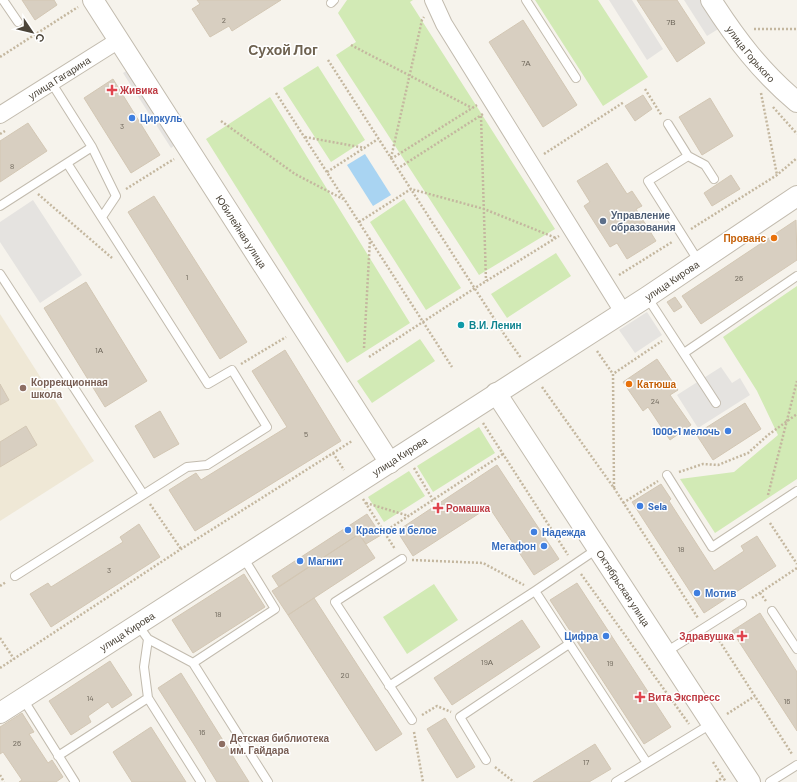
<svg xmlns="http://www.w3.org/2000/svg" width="797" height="782" font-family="Barlow,sans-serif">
<rect width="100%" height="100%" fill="#f6f3ec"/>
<!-- education -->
<path fill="#efe8d6" d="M0,314L94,461L0,521Z"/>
<!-- green -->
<path fill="#d2eab5" d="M347,0H413L410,2L555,229L479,275L336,55L356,42L338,13Z
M535,0H598L648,77L603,106Z
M318,66L365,140L331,162L283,88Z
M270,97L410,323L347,363L206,139Z
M404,199L461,288L426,310L370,222Z
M556,253L571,276L507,318L491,294Z
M797,286V479L715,533L680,479L734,472L778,435L757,391L723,337Z
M420,339L435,361L372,403L357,381Z
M479,427L495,453L433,492L417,466Z
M409,471L425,496L384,522L368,497Z
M434,584L458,620L407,654L383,617Z"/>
<!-- parking -->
<path fill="#e5e3e0" d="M609,0H632L663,49L647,60Z
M684,0H706L723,26L707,36Z
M133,67L181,141L171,148L123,73Z
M33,200L82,275L40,303L0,242V222Z
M647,312L662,335L635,353L619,330Z
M721,367L732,383L740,378L750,395L698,428L677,395Z"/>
<!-- water -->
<path fill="#a9d4f2" d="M365,154L391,195L373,206L347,165Z"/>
<!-- building -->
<path fill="#d8cfc1" stroke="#d3c7b4" d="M22,0H54L57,5L35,20Z
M197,0H281L232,31L229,26L210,37L192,9L200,4Z
M637,0H677L705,43L677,62Z
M523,20L577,105L543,127L489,42Z
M113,79L160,155L131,173L84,98Z
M643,95L652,109L635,121L625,106Z
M710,98L733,136L702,155L679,117Z
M28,123L47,151L0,182V141Z
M607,163L627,194L632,191L642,206L636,209L656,241L627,259L617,243L610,247L584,206L590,202L577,181Z
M731,175L740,189L712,206L704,193Z
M154,196L247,342L220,359L128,212Z
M796,220L797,260L701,324L682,296Z
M86,282L147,381L105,407L44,308Z
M675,297L682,307L674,312L667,302Z
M285,350L341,441L195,531L169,490L196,473L201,480L287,427L252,371Z
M657,359L678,390L670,395L691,425L670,440L648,407L643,411L623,382Z
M0,384L9,400L0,405Z
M745,403L761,429L713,460L696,434Z
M160,411L179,444L154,458L135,426Z
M26,426L37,445L0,467V442Z
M497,465L559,559L534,575L489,507L413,556L397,531Z
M661,484L671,499L669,501L714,571L744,551L741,546L757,536L776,566L704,613L632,502Z
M367,514L381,535L366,544L359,534L279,587L272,576Z
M139,524L160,557L51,627L30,594L48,583L51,587L123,542L120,537Z
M359,534L375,558L288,615L272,591Z
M244,574L265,607L193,653L172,620Z
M577,583L671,727L644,744L550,600Z
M314,598L402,734L376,751L288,615Z
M760,613L797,672V731L732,631Z
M522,620L540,647L452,705L434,678Z
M110,661L132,695L112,708L108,702L88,716L91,722L71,735L49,701Z
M181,673L249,782H217L195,746L158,688Z
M22,713L34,732L29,734L48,763L52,760L63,777L56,782H19L22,780L3,752L0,754V727Z
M445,718L475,767L457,778L427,729Z
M151,727L186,782H132L113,752Z
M595,744L611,769L589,782H533Z"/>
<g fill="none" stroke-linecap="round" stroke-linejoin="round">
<defs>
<path id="service" d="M3,0L18,22
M526,0L576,78
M331,3L334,0
M51,82L92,147L116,196L102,217
M668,124L688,156L648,181L699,262
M688,156L705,165L714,179
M0,206L92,147
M0,274L143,494
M647,297L716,403
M684,353L797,276
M667,475L712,547L797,491
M402,559L335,602L412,720
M15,576L187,467L207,465L267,427L232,370L208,384L67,163
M535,591L647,763
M772,611L797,649
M138,625L148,639L144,667L148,698L201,782
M148,639L193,663L268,782
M666,652L742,604
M193,663L275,609L243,557
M389,686L535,591L597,549
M23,699L75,782
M58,756L148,698
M486,760L460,717L569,644
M616,782L711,724
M770,782L797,765"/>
<g id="minor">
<path d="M433,0L444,24L623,312"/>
<path id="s1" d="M0,115L119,40"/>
</g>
<g id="tertiary">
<path id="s2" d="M93,0L390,463"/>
<path id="s3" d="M711,0C736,39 761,72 797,102"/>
<path id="s4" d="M496,393L750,782"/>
<path id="s5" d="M0,713L647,297L797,196"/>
</g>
</defs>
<!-- service casing -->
<use href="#service" stroke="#c2bbae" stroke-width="10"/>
<!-- minor casing -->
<use href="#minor" stroke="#c2bbae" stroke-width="18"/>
<!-- tertiary casing -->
<use href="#tertiary" stroke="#c2bbae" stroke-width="22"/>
<!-- path -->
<path stroke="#c4b79f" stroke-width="2.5" stroke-dasharray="2 2" stroke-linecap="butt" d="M754,29H797
M351,45L472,108
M0,57L78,7
M328,60L504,334L521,358
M645,89L662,116
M276,93L452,367
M761,93L777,175
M773,107L797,134
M481,116L486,281
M221,121L295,174L343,199
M0,134L5,131
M305,137L365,148
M544,154L624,102
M391,158L422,20L424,17
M391,159L477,105
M397,169L483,114
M327,172L378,139
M126,189L174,159
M38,194L112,258
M359,222L411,189L484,209L556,238
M691,229L777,175L797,158
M619,275L672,242
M364,348L370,239
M597,351L613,374
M369,357L475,288L559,236
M241,364L286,337
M542,387L614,488L698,618
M483,423L568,555
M333,453L344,470
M414,468L433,500
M679,472L703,464L718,465L748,453L768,435L797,414
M614,488L613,374L662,341
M768,495L797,381
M363,499L395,549
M366,503L409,516
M623,503L658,481
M150,504L181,549
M770,523L797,564
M384,532L503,454
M412,560L483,563L524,585
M581,574L689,724
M0,586L6,582
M760,593L766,601
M752,598L797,568
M715,634L792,754
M0,638L14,659
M0,668L181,549L352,441
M727,714L755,696
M422,715L437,706L451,712
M414,732L423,782
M713,762L726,782
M495,767L514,782
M0,775L4,782
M716,782L723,777"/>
<!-- service -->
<use href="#service" stroke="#fff" stroke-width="8"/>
<!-- minor -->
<use href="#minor" stroke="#fff" stroke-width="16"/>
<!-- tertiary -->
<use href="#tertiary" stroke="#fff" stroke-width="20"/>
</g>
<!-- markers -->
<g fill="#e0444e" stroke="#fff" stroke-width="1.5">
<path d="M110 84h4v4h4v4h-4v4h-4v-4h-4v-4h4z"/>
<path d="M436 502h4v4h4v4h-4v4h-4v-4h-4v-4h4z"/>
<path d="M740 630h4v4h4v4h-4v4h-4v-4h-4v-4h4z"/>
<path d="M638 691h4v4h4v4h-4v4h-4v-4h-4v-4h4z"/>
</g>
<g fill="#3f7fe0" stroke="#fff" stroke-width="1.5">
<circle cx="132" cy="118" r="4"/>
<circle cx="728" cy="431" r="4"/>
<circle cx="640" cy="506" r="4"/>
<circle cx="348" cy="530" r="4"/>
<circle cx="534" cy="532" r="4"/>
<circle cx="544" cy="546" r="4"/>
<circle cx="300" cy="561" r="4"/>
<circle cx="697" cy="593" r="4"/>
<circle cx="606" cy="636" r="4"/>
</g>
<circle fill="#5c6f8a" stroke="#fff" stroke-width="1.5" cx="603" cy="221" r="4"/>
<g fill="#e8710a" stroke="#fff" stroke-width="1.5">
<circle cx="774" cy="238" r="4"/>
<circle cx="629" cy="384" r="4"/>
</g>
<circle fill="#0f9aa8" stroke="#fff" stroke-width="1.5" cx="461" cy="325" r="4"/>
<g fill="#8d6e63" stroke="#fff" stroke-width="1.5">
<circle cx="23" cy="388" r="4"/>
<circle cx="222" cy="744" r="4"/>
</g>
<g text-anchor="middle" stroke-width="3" stroke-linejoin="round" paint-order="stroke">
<!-- number labels -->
<g font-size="8" fill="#6e675b">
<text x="224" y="23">2</text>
<text x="671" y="25">7В</text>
<text x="526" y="66">7А</text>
<text x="122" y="129">3</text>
<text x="12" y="169">8</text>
<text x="187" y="280">1</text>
<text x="739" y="281">26</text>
<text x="99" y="353">1А</text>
<text x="655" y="404">24</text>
<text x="306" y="437">5</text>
<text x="681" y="552">18</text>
<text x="109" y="573">3</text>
<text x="218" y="617">18</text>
<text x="487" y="665">19А</text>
<text x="610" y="666">19</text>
<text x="345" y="678">20</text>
<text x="90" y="701">14</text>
<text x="787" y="704">16</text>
<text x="202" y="735">16</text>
<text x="17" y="746">26</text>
<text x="586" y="765">17</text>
</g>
<!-- street labels -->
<g font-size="10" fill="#4b4439" stroke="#fff">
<text dy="4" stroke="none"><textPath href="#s3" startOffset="67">улица Горького</textPath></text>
<text dy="4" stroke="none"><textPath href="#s1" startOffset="70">улица Гагарина</textPath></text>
<text dy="4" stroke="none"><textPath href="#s2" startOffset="275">Юбилейная улица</textPath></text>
<text dy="4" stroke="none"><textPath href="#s5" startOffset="799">улица Кирова</textPath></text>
<text dy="4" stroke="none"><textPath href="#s5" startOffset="475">улица Кирова</textPath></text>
<text dy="4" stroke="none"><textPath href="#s4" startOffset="233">Октябрьская улица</textPath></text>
<text dy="4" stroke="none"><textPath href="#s5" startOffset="151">улица Кирова</textPath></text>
</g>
<!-- health labels -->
<g font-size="10" font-weight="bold" fill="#be3a42" stroke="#fff" text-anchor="start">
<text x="120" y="94">Живика</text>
<text x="446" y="512">Ромашка</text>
<text x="734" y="640" text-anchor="end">Здравушка</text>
<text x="648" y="701">Вита Экспресс</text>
</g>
<!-- shop labels -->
<g font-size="10" font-weight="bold" fill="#366cbe" stroke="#fff" text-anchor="start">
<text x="140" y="122">Циркуль</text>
<text x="720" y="435" text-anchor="end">1000+1 мелочь</text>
<text x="648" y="510">Sela</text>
<text x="356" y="534">Красное и белое</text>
<text x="542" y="536">Надежда</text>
<text x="536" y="550" text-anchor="end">Мегафон</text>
<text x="308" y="565">Магнит</text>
<text x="705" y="597">Мотив</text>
<text x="598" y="640" text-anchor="end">Цифра</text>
</g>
<!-- service labels -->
<g font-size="10" font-weight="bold" fill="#4e5e75" stroke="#fff" text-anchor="start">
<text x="611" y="219">Управление<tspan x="611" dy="12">образования</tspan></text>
</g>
<!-- food labels -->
<g font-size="10" font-weight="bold" fill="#c56008" stroke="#fff" text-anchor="end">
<text x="766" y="242">Прованс</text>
<text x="637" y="388" text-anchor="start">Катюша</text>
</g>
<!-- culture labels -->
<g font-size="10" font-weight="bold" fill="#0d838f" stroke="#fff" text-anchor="start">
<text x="469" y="329">В.И. Ленин</text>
</g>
<!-- education labels -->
<g font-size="10" font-weight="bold" fill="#785e54" stroke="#fff" text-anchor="start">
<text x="31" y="386">Коррекционная<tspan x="31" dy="12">школа</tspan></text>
<text x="230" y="742">Детская библиотека<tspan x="230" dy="12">им. Гайдара</tspan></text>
</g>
<!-- district labels -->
<g font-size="14" font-weight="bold" fill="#6e6250" stroke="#fff">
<text x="283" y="55">Сухой Лог</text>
</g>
</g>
<!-- north arrow -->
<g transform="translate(32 32) rotate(125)" stroke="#ffffff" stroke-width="3" paint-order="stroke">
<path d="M0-3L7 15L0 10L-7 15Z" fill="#4b4439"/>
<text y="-6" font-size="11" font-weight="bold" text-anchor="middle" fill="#4b4439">С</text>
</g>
</svg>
